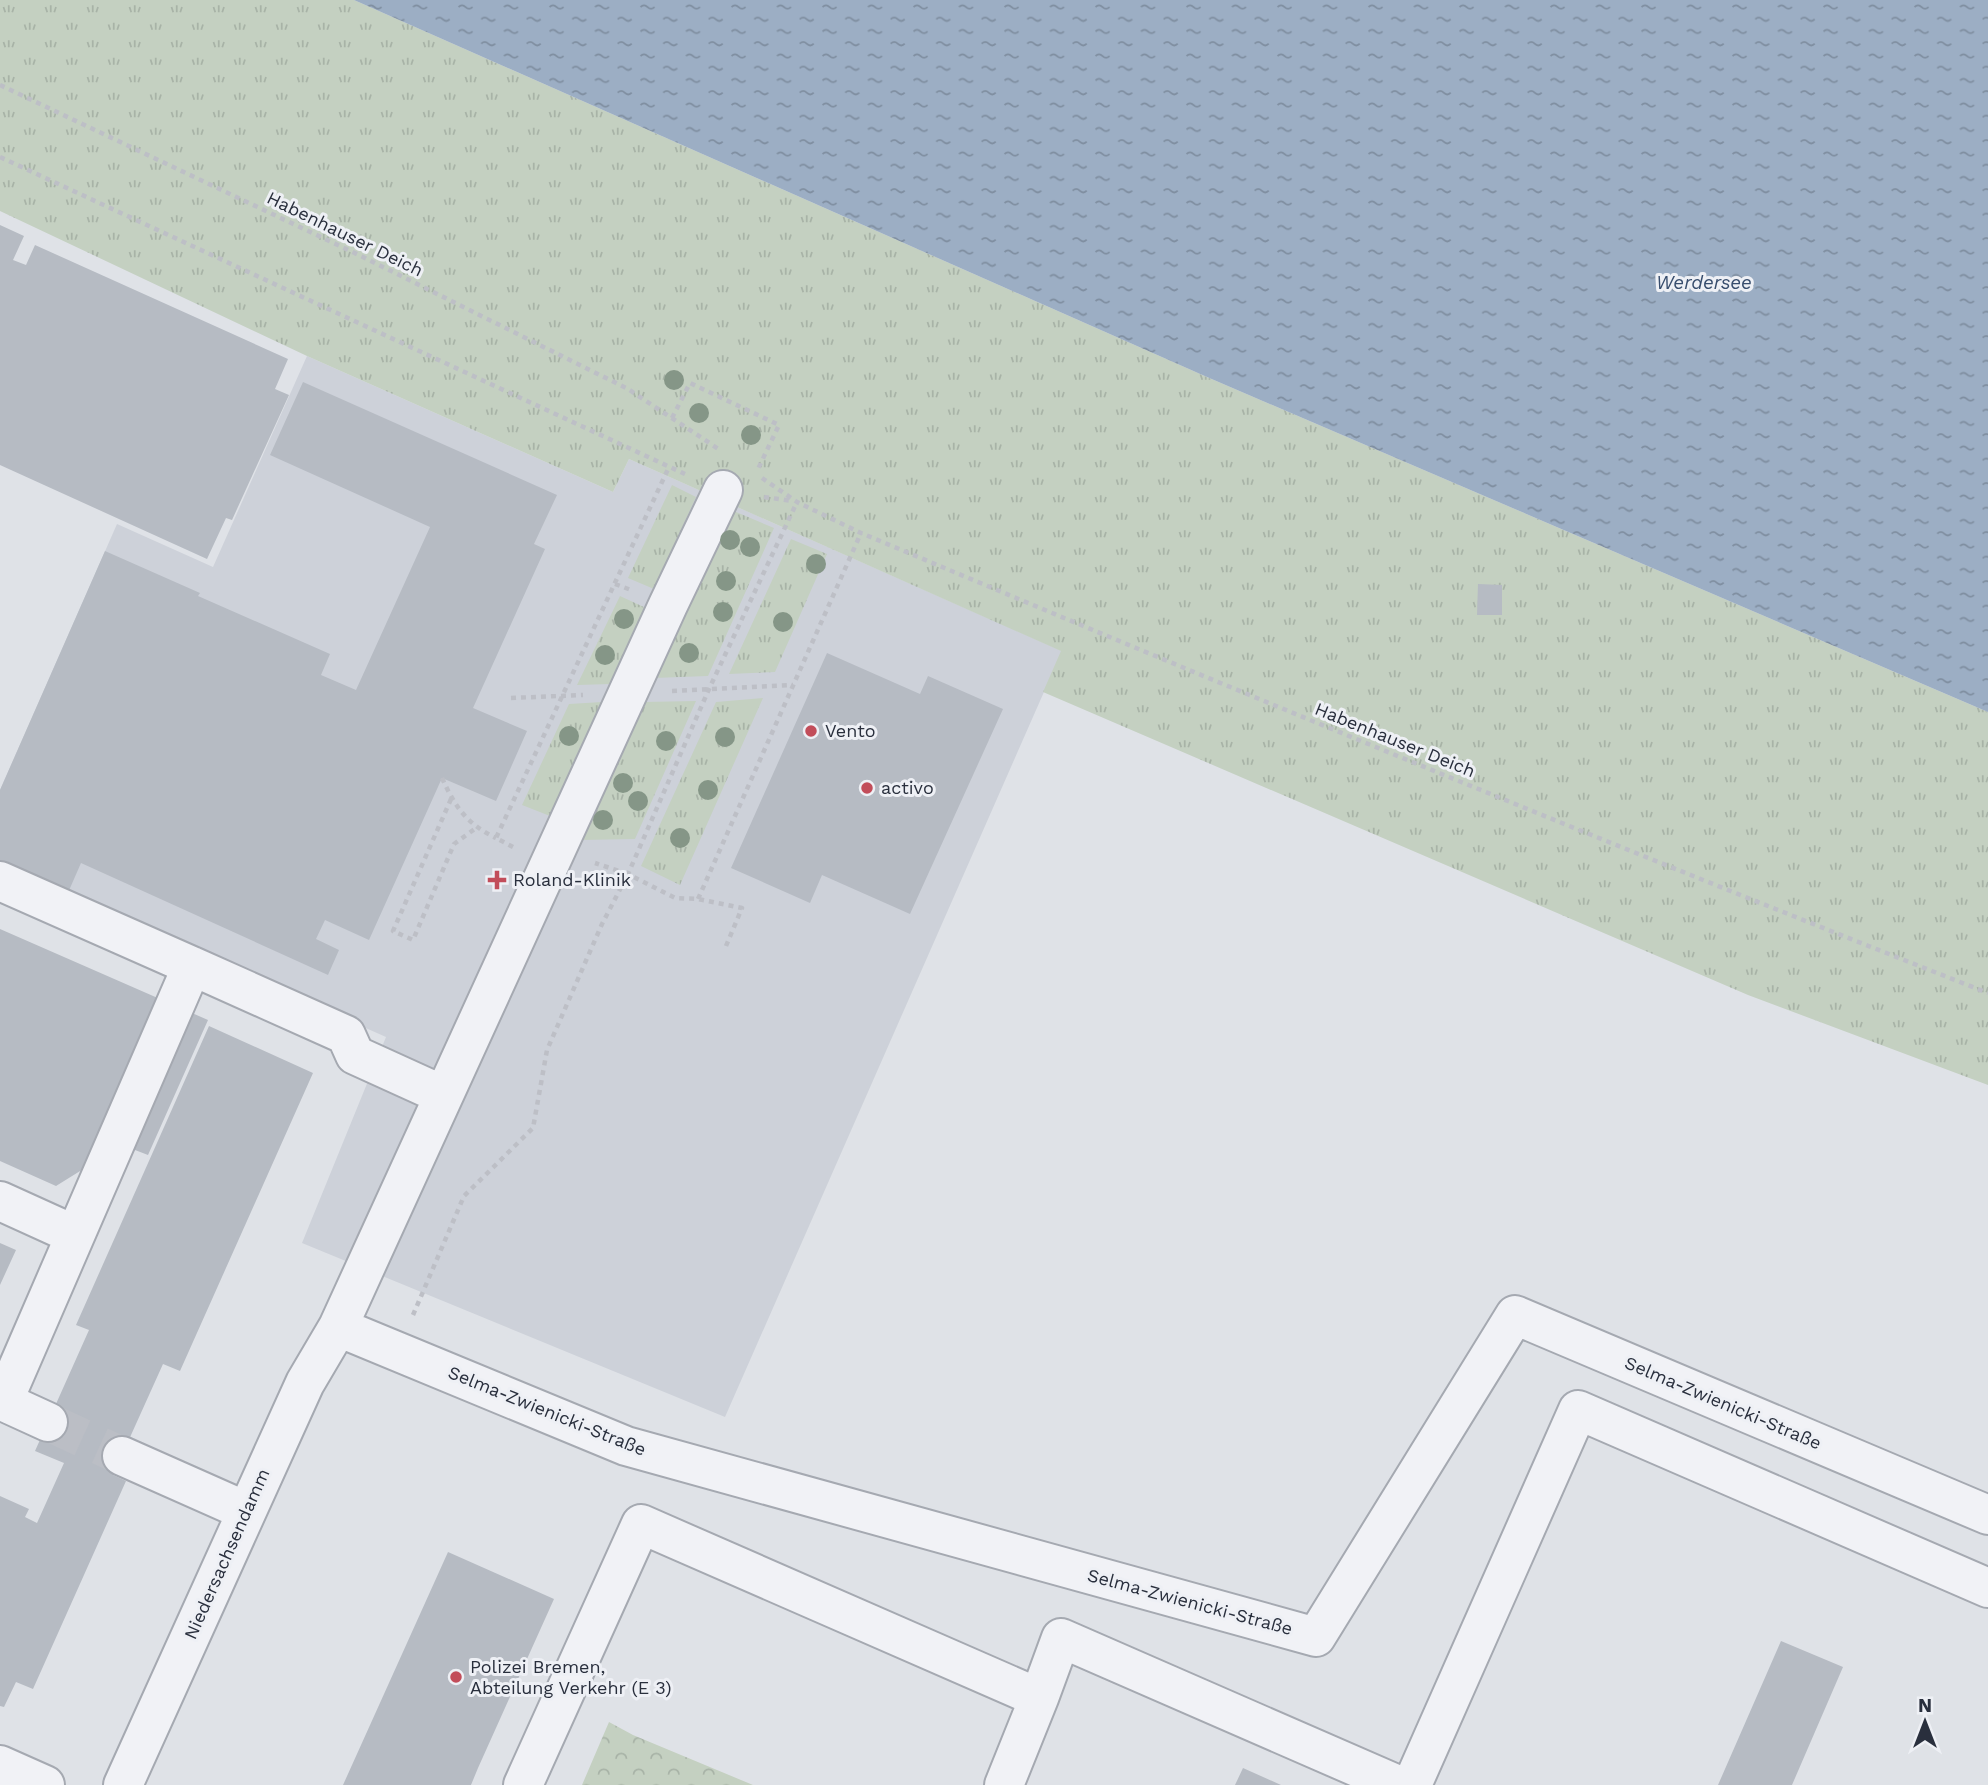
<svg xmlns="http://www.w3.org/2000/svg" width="1988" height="1785" font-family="'Work Sans',sans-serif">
<defs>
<pattern id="grass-tufts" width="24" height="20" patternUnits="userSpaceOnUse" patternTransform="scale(1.75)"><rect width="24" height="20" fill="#c4d0c1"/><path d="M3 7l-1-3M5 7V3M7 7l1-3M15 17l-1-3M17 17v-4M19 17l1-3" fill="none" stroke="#a8b3a7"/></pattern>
<pattern id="forest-crowns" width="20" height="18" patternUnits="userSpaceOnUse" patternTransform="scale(1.75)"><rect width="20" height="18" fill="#c4d0c1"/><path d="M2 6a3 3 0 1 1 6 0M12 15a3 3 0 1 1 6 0" fill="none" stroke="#a8b3a7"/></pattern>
<pattern id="water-ripples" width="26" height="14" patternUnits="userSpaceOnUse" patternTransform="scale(1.75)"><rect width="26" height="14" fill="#9caec4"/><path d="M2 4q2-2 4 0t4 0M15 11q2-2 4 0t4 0" fill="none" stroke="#7f8ea0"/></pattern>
</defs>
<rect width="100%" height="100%" fill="#dfe2e7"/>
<!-- built -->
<path fill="#cdd1d9" d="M307,356L613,492L629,459L1062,651L725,1417L302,1243L386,1037L0,866V790L117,524L213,567Z"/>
<!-- grass -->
<path fill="url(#grass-tufts)" d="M0,0H354L1207,377L1988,712V1085L1748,995L1043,692L1061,651L629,459L613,492L307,356L0,211Z
M672,485L696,497L654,589L628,578Z
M729,509L774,528L708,676L654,678Z
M791,539L827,554L775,672L729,674Z
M620,596L646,608L611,684L577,685Z
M763,698L680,885L641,866L716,702Z
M696,701L635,839L581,840L643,702Z
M602,702L550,816L522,805L569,704Z"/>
<!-- forest -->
<path fill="url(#forest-crowns)" d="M609,1722L633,1735L753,1785H582Z"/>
<!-- water -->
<path fill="url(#water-ripples)" d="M354,0H1988V712L1207,377Z"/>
<!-- building -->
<path fill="#b6bbc3" d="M0,225L24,236L13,260L26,265L35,245L288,359L275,389L289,395L232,520L226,518L207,559L0,465Z
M303,382L557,495L534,544L545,549L473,708L527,731L496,801L442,778L369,940L325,920L316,939L339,950L328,975L81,863L67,895L0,866V790L105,551L200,593L198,596L330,654L321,675L356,690L430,527L270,455Z
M1478,584L1502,585V615H1477Z
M827,653L920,694L928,676L1003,709L910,914L822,875L810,903L731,868Z
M0,929L208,1020L148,1155L122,1145L56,1186L0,1161Z
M209,1026L313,1073L180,1371L163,1364L113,1475L126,1481L33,1689L16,1682L4,1707L0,1706V1496L29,1509L25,1517L37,1523L64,1463L35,1451L89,1330L76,1325Z
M0,1243L16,1250L0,1285Z
M448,1552L554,1599L478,1768L471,1785H343Z
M1781,1641L1843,1667L1792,1785H1718Z
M1243,1768L1281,1785H1235Z"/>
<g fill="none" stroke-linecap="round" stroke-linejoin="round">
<!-- minor-tunnel -->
<path stroke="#bbbec5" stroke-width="38" stroke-dasharray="38 19" stroke-linecap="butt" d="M48,1422L122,1456"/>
<defs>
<path id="minor" d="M0,881L192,966
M0,1201L75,1235
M338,1327L626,1446L1316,1637L1515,1315L1988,1515
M0,1400L48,1422
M3,1402L192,966L346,1035L355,1055L443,1095
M122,1456L246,1511
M1039,1698L1061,1638L1398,1785
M0,1765L45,1785
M123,1785L305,1383L338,1327L668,605L723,490
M523,1785L641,1524L1039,1698L1004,1785
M1412,1785L1578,1410L1988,1588"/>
</defs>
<!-- minor casing -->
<use href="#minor" stroke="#a5a9b1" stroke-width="42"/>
<!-- path -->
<path stroke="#bdbfc6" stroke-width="4.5" stroke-dasharray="5 5" stroke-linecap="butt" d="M0,85L361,256L628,389L720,450
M0,157L685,474
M672,418L690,383L779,425L758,469
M762,478L797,502L861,533C1235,690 1610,845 1988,993
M764,497L793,501
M615,584L631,590
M672,691L793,685
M511,698L583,695
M442,778C455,807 467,824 496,838
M451,799L393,931L413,940L454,844L476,828
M513,847L496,838L669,467
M698,899L861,533
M726,946L742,908L698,899L675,898L628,874L709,689L797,502
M413,1315L464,1196L533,1128L547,1050L602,924L628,874L595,863"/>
<!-- minor -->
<use href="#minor" stroke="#f1f2f6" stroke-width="38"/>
</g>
<!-- trees -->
<g fill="#859687">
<circle cx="674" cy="380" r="10"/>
<circle cx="699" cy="413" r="10"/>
<circle cx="751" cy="435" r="10"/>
<circle cx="730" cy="540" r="10"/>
<circle cx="750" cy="547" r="10"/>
<circle cx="816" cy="564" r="10"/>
<circle cx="726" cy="581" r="10"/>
<circle cx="723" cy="612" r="10"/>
<circle cx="624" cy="619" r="10"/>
<circle cx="783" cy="622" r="10"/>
<circle cx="689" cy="653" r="10"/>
<circle cx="605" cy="655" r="10"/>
<circle cx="569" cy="736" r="10"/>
<circle cx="725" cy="737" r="10"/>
<circle cx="666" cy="741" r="10"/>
<circle cx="623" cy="783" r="10"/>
<circle cx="708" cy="790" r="10"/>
<circle cx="638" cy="801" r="10"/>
<circle cx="603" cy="820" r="10"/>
<circle cx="680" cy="838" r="10"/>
</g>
<!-- markers -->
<g fill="#c24d5a" stroke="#eef0f5" stroke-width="2.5">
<circle cx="811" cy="731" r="7"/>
<circle cx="867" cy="788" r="7"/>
<path d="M493.5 869.5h7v7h7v7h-7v7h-7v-7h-7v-7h7z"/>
<circle cx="456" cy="1677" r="7"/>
</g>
<g text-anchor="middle" stroke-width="6" stroke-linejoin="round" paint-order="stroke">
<!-- street labels -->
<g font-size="18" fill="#292f3d" stroke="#eef0f5">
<text transform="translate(345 234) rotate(26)" y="6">Habenhauser Deich</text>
<text transform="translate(1395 740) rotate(22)" y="6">Habenhauser Deich</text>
<text transform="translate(1723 1403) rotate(23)" y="6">Selma-Zwienicki-Straße</text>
<text transform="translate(547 1411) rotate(22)" y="6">Selma-Zwienicki-Straße</text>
<text transform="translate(227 1554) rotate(-66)" y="6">Niedersachsendamm</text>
<text transform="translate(1190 1602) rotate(15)" y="6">Selma-Zwienicki-Straße</text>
</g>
<!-- poi labels -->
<g font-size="18" fill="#292f3d" stroke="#eef0f5" text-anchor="start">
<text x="825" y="737">Vento</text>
<text x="881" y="794">activo</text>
<text x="513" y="886">Roland-Klinik</text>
<text x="470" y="1673">Polizei Bremen,<tspan x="470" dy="21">Abteilung Verkehr (E 3)</tspan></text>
</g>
<!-- water labels -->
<g font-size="19" font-style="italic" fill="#374d6d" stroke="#eef0f5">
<text x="1704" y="289">Werdersee</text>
</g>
</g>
<!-- north arrow -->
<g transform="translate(1925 1722)" stroke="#eef0f5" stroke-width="5" paint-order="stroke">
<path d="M0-5L12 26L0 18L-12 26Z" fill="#292f3d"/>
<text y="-10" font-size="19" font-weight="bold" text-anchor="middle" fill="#292f3d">N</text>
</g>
</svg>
